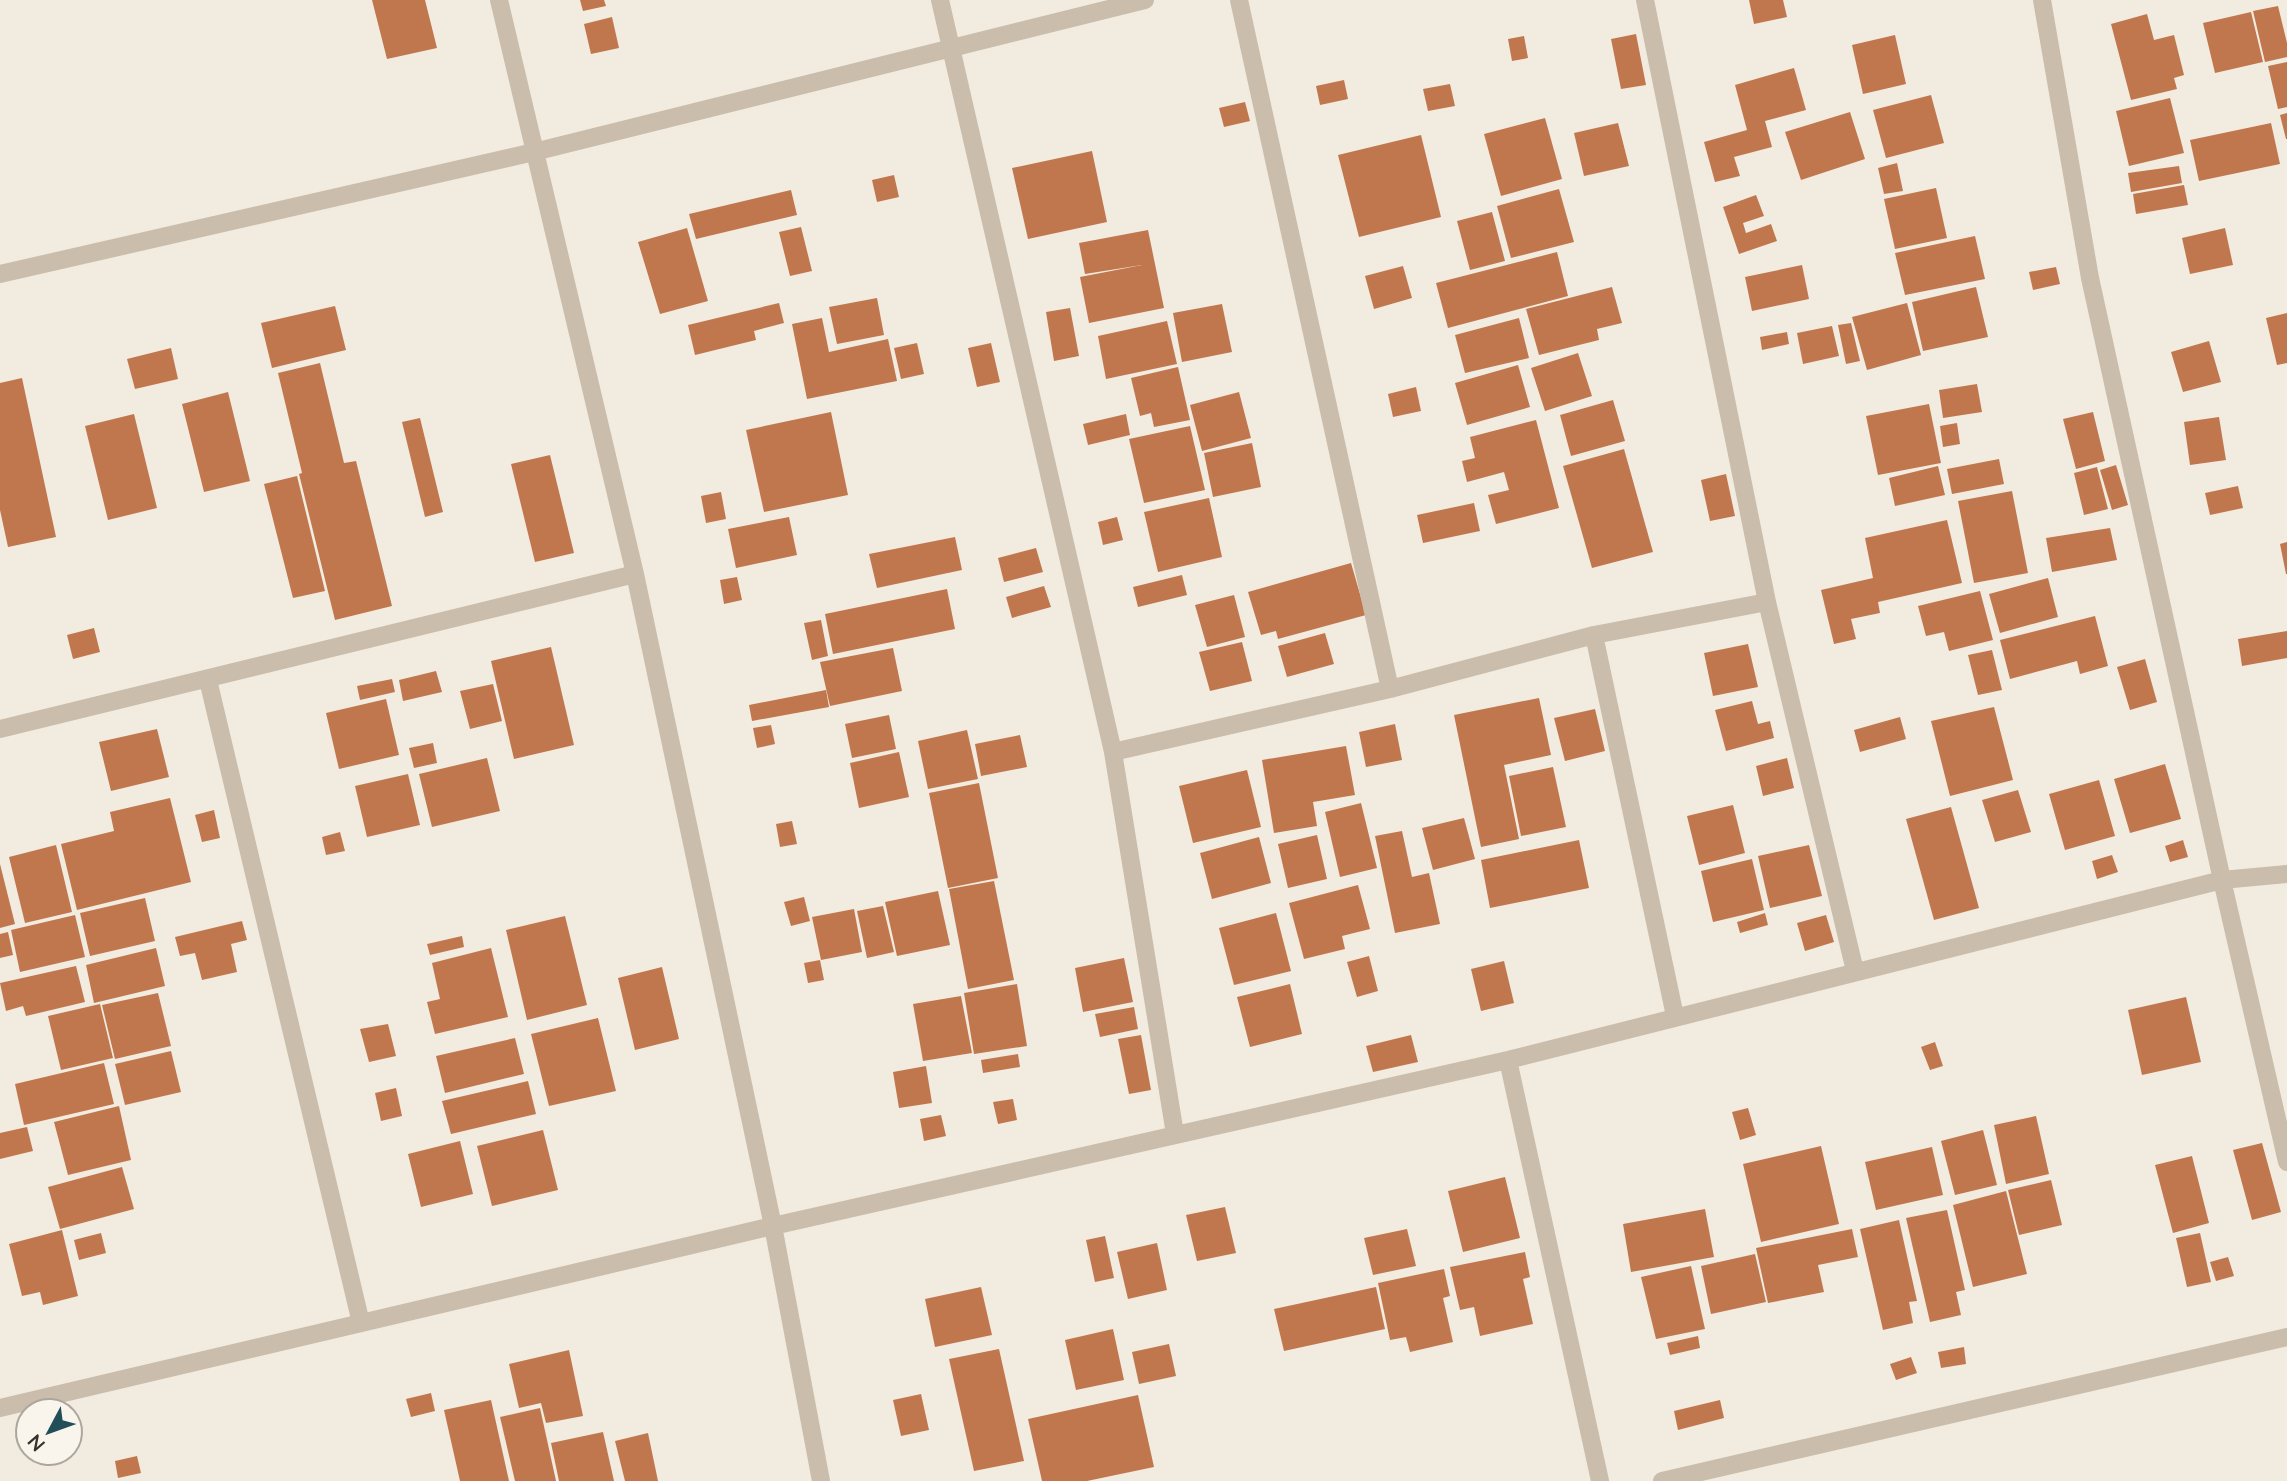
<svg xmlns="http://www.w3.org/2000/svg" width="2287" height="1481" font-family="Lato,sans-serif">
<rect width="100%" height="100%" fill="#f2ebdf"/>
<!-- building -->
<path fill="#c1774e" d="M372,0H425L437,48L387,59Z
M580,0H604L606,6L583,11Z
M1749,0H1783L1787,17L1754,24Z
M2278,6L2287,43V57L2265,62L2253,11Z
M2251,12L2263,62L2215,73L2203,23Z
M2147,14L2154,40L2174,35L2184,75L2174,78L2177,89L2131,100L2111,24Z
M612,17L619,48L591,54L584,24Z
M1636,34L1646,85L1621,89L1611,39Z
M1895,35L1906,84L1863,94L1852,45Z
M1524,36L1528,58L1512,61L1508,39Z
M2287,62V107L2278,109L2268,66Z
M1794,68L1806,110L1765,121L1772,147L1734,157L1740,176L1715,182L1704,142L1747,130L1735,85Z
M1344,80L1348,99L1320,105L1316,86Z
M1450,84L1455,106L1428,111L1423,89Z
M1931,95L1944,143L1886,158L1873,110Z
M2170,98L2184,153L2129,166L2116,111Z
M1245,102L1250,121L1224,127L1219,108Z
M1850,112L1865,159L1801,180L1785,132Z
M2287,113V139H2286L2280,115Z
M1545,118L1562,179L1501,196L1484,134Z
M1618,123L1629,166L1584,176L1574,133Z
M2271,123L2280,164L2199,181L2190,140Z
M1421,135L1441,217L1359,237L1338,155Z
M1092,151L1107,222L1028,239L1012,168Z
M1897,163L1903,191L1884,194L1878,168Z
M2179,166L2182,183L2131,192L2128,173Z
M894,175L899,197L877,202L872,180Z
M2184,185L2188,205L2136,214L2133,194Z
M1936,188L1947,238L1895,249L1884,199Z
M1559,189L1574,242L1511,258L1497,206Z
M791,190L797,215L696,239L689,214Z
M1756,195L1764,216L1743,223L1746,233L1771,224L1777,241L1739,254L1723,207Z
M1492,212L1505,261L1470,270L1457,221Z
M801,227L812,271L790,276L779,232Z
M687,228L708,301L660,314L638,242Z
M2225,228L2233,265L2190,274L2182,238Z
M1148,230L1164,308L1089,323L1080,277L1142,265L1085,274L1079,243Z
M1975,236L1985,279L1905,295L1895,253Z
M1557,252L1568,296L1448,328L1436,283Z
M1802,265L1809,299L1752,311L1745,277Z
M1403,266L1412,298L1374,309L1365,276Z
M2056,267L2060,284L2033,290L2029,272Z
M1612,287L1622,323L1597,329L1599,340L1539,355L1526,309Z
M1976,287L1988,337L1923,351L1912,302Z
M877,298L884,335L837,344L829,307Z
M779,303L784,323L754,331L756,340L695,355L688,325Z
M1907,303L1921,355L1867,370L1852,317Z
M1222,304L1232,352L1182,362L1173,313Z
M335,306L346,350L272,368L261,323Z
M1070,308L1079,356L1054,361L1046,312Z
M2287,313V363L2277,365L2266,318Z
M822,318L829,352L888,339L897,381L807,399L792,324Z
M1519,318L1529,358L1465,373L1455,335Z
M1167,321L1177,364L1106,379L1098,336Z
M1851,323L1860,361L1846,364L1838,325Z
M1832,326L1839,356L1803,364L1797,333Z
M1787,332L1789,344L1762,350L1760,337Z
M2209,341L2221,382L2183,392L2171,352Z
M917,343L924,374L901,379L894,348Z
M991,343L1000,382L977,387L968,348Z
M171,348L178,379L135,389L127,359Z
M1578,353L1592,396L1545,411L1531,368Z
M320,363L344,463L356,461L392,606L335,620L299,474L302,473L278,373Z
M1518,365L1530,407L1467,425L1455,383Z
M1178,367L1190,420L1154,427L1151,413L1140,416L1131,378Z
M22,378L56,537L8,547L0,510V383Z
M1977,384L1982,412L1943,418L1939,390Z
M1416,387L1421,411L1393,417L1388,394Z
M228,392L250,481L204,492L182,404Z
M1239,392L1251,438L1202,451L1190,405Z
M1613,400L1625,441L1571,456L1560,415Z
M1929,404L1941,463L1878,475L1866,416Z
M831,412L848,495L764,512L746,430Z
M2093,412L2105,461L2076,469L2063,419Z
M134,414L157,508L108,520L85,426Z
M1126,414L1130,435L1088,445L1083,424Z
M2219,417L2226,460L2190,465L2184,422Z
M420,418L443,512L425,517L402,422Z
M1536,420L1559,508L1496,524L1488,495L1509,490L1504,472L1467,482L1462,461L1475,458L1470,437Z
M1957,423L1960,444L1943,447L1940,426Z
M1190,426L1205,490L1144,503L1129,439Z
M1252,443L1261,487L1213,497L1204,453Z
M1624,449L1653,552L1592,568L1563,466Z
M550,455L574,553L535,562L511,464Z
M1999,459L2004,484L1952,494L1947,469Z
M2116,465L2128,505L2112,510L2100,470Z
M1938,466L1945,495L1895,506L1889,478Z
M2097,467L2108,509L2084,515L2074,473Z
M1726,474L1735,516L1710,521L1701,480Z
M297,476L325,591L293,598L264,484Z
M2238,486L2243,508L2210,515L2205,493Z
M2012,491L2028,573L1974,583L1958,501Z
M721,492L726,519L706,523L701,496Z
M1209,498L1222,557L1158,572L1144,512Z
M1474,503L1480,531L1423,543L1417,515Z
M789,517L797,555L736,568L728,529Z
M1117,517L1123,540L1103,545L1098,522Z
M1947,520L1962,583L1878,602L1880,613L1851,619L1856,639L1834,644L1821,590L1873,578L1865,538Z
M2110,528L2117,560L2052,572L2046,538Z
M955,537L962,570L877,588L869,554Z
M2287,542V574H2286L2280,544Z
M1036,548L1043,572L1004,582L998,558Z
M1351,563L1366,615L1278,639L1276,631L1261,635L1248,592Z
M1182,575L1187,595L1138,607L1133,587Z
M737,577L742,600L724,604L720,580Z
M2048,578L2058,617L2000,633L1989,594Z
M1044,586L1051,607L1012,618L1006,597Z
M947,589L955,629L833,654L825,614Z
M1980,591L1993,640L1949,651L1944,632L1926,636L1918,606Z
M1234,595L1245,637L1207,647L1195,605Z
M2095,616L2108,666L2080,674L2077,661L2010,679L2000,640Z
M821,620L828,656L812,660L804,623Z
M94,628L100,652L73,659L67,635Z
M2287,631V658L2242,666L2238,639Z
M1325,633L1334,664L1287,677L1278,646Z
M1242,642L1252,681L1210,691L1199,652Z
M1748,644L1758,687L1713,696L1704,653Z
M551,647L574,745L514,759L491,661Z
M893,648L902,691L830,706L820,662Z
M1992,650L2002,690L1978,695L1968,655Z
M2145,659L2157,702L2130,710L2117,667Z
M436,671L442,692L403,701L399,680Z
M392,679L395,692L360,700L357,686Z
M493,684L502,721L470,729L460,691Z
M826,690L829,707L752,721L749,705Z
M1539,698L1551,755L1504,765L1519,839L1481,847L1454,715Z
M386,699L399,755L339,769L326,713Z
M1752,701L1758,724L1770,721L1774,738L1726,751L1715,710Z
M1994,707L2013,780L1950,796L1931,721Z
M1595,709L1605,751L1565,761L1554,718Z
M889,715L896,749L852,758L845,724Z
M1900,717L1906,739L1860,752L1854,730Z
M1395,724L1402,760L1366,767L1359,732Z
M771,725L775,744L757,748L753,728Z
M157,729L169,777L111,791L99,742Z
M967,730L978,779L928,789L918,741Z
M1020,735L1027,767L981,776L975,744Z
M433,743L437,763L414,768L409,748Z
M1346,746L1355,795L1313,802L1317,826L1274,833L1262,760Z
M899,752L909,797L859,808L850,763Z
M487,758L500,811L432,827L419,774Z
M1787,758L1794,788L1763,796L1756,766Z
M2165,764L2181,819L2130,833L2114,779Z
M1553,767L1566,827L1521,836L1509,776Z
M1247,770L1261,827L1193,843L1179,786Z
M408,774L420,825L367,837L355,786Z
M2099,780L2115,836L2065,850L2049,794Z
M979,783L998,878L948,888L929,793Z
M2018,790L2031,832L1995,842L1982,800Z
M170,798L191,882L77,910L61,844L114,831L110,812Z
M1361,803L1377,868L1340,877L1325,812Z
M1733,805L1745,853L1699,865L1687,816Z
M1951,807L1979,908L1934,920L1906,819Z
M214,810L220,838L202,842L195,815Z
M1464,818L1475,859L1433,870L1422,828Z
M792,821L797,844L780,847L776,824Z
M1402,831L1412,877L1429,873L1440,924L1395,933L1375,836Z
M340,832L345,851L326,855L322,837Z
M1317,835L1327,879L1288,888L1278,844Z
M1259,837L1271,883L1212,899L1200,853Z
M1579,840L1589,888L1490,908L1481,860Z
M2183,840L2188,857L2170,862L2165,846Z
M56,845L72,912L25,923L9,857Z
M1809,845L1822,896L1770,908L1758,856Z
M2112,855L2118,872L2097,879L2092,861Z
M1752,859L1764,910L1713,922L1701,871Z
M0,864L15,924L0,928Z
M994,881L1014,980L968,989L949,889Z
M1358,885L1370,929L1342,936L1345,949L1304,959L1289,903Z
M938,891L950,945L897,956L885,902Z
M804,897L810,921L791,926L784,902Z
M145,898L155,941L90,956L80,913Z
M883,906L894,952L867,958L857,911Z
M854,909L862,952L821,960L812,917Z
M1276,913L1291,971L1234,985L1219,928Z
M1765,913L1768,925L1740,933L1737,922Z
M75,915L85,957L20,972L11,930Z
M1826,915L1834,942L1805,951L1797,923Z
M565,916L587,1005L527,1020L506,930Z
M242,921L247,940L231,944L237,972L202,980L195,953L180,956L175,937Z
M8,932L13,955L0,958V934Z
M462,936L464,947L430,955L427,944Z
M156,948L165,986L94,1003L86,965Z
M491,948L508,1017L435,1034L427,1002L440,999L432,963Z
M1369,956L1378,991L1357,997L1347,962Z
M1124,958L1133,1002L1083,1012L1075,968Z
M820,960L824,980L808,983L804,963Z
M1504,961L1514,1003L1481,1011L1471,969Z
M76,966L85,1002L26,1016L23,1006L6,1011L0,983Z
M662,967L679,1039L635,1050L618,978Z
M1017,984L1027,1046L974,1054L964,993Z
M1290,984L1302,1034L1250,1047L1237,997Z
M158,993L171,1046L115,1059L102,1005Z
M961,996L972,1053L923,1061L913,1004Z
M2186,997L2201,1062L2142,1075L2128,1010Z
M100,1004L113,1058L61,1070L48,1016Z
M1134,1007L1138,1029L1100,1037L1095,1014Z
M598,1018L616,1091L549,1106L531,1034Z
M388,1024L396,1056L369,1062L360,1029Z
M1141,1035L1151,1090L1129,1094L1118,1039Z
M1411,1035L1418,1062L1373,1072L1366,1046Z
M515,1038L524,1074L445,1093L436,1056Z
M1935,1042L1943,1066L1930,1070L1921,1047Z
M171,1051L181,1092L125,1105L115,1064Z
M1018,1054L1020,1067L983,1073L981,1060Z
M104,1063L114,1104L24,1125L15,1084Z
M926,1066L932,1103L899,1108L893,1072Z
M528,1081L536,1114L451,1134L442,1101Z
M396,1088L402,1116L381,1121L375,1093Z
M1013,1099L1017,1120L998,1124L993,1102Z
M119,1106L131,1160L68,1175L54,1122Z
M1748,1108L1756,1135L1740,1140L1732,1112Z
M941,1115L946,1136L924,1141L920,1119Z
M2036,1116L2049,1174L2006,1184L1994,1125Z
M27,1127L33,1151L0,1159V1133Z
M543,1130L558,1190L492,1206L477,1146Z
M1983,1130L1997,1185L1955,1195L1941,1141Z
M460,1141L473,1194L421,1207L408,1154Z
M2262,1143L2281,1212L2252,1220L2233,1150Z
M1821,1146L1839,1224L1761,1242L1743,1164Z
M1932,1147L1943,1195L1876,1210L1865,1162Z
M2192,1156L2209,1223L2173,1233L2155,1165Z
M122,1167L134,1209L60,1229L48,1187Z
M1505,1177L1520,1238L1463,1252L1448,1191Z
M2051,1180L2062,1225L2019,1235L2008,1190Z
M2006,1191L2027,1274L1973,1287L1953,1205Z
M1225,1207L1236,1253L1197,1261L1186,1215Z
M1705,1209L1714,1257L1631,1272L1623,1224Z
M1947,1210L1965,1290L1956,1292L1961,1315L1930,1322L1906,1218Z
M1899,1220L1917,1301L1909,1302L1913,1323L1883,1330L1860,1229Z
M1407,1229L1416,1266L1373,1275L1364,1238Z
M1852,1229L1858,1257L1818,1265L1824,1292L1768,1303L1756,1248Z
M62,1230L78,1296L43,1305L40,1292L22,1296L9,1244Z
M101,1233L106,1253L79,1260L74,1240Z
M2200,1233L2211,1282L2187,1287L2176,1238Z
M1105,1236L1114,1278L1095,1282L1086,1240Z
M1157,1243L1167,1290L1128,1299L1117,1252Z
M1525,1252L1530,1277L1523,1279L1533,1324L1480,1336L1474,1307L1460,1310L1450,1267Z
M1755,1254L1766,1302L1711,1314L1701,1266Z
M2228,1257L2234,1276L2216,1281L2210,1262Z
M1691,1266L1705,1329L1656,1339L1641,1277Z
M1444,1269L1450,1296L1443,1298L1453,1342L1410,1352L1406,1337L1390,1340L1378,1283Z
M981,1287L992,1335L935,1347L925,1299Z
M1376,1287L1385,1329L1284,1351L1274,1309Z
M1113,1329L1124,1380L1076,1390L1065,1340Z
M1698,1336L1700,1348L1670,1355L1667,1343Z
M1169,1344L1176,1376L1139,1384L1132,1352Z
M1964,1347L1966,1364L1941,1368L1938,1352Z
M999,1349L1024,1461L974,1471L949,1359Z
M569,1350L583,1416L546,1423L541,1403L519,1408L509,1364Z
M1911,1357L1917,1373L1896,1380L1890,1364Z
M431,1393L435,1411L411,1417L406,1399Z
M921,1394L929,1430L901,1436L893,1400Z
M1138,1395L1154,1467L1087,1481H1042L1028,1419Z
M491,1400L509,1481H460L444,1410Z
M1720,1400L1724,1418L1678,1430L1674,1411Z
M540,1408L556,1481H515L500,1417Z
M603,1432L614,1481H559L551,1443Z
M648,1433L658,1481H625L615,1441Z
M137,1456L141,1473L118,1478L115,1461Z"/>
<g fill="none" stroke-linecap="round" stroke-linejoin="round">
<!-- minor -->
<path stroke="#cabdab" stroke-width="18" d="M499,0L635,574L773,1226L821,1481
M940,0L1113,752L1175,1134
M1239,0L1390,689
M1645,0L1767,602L1855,971
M2042,0L2090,278L2222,880L2287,1162
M0,274L534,152L1145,0
M1594,635L1675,1016
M208,680L361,1323
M0,729L635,574
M1113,752L1390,689L1594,635L1767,602
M1508,1060L1600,1481
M0,1408L773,1226L1508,1060L2222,880L2287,874
M1662,1481L2287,1337"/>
</g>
<!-- north arrow -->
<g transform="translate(49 1432) rotate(229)"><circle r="33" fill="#faf5ec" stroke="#aca69e" stroke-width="2"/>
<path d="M0-5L12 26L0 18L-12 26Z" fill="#214e58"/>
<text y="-10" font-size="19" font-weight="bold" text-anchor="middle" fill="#38302a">N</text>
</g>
</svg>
